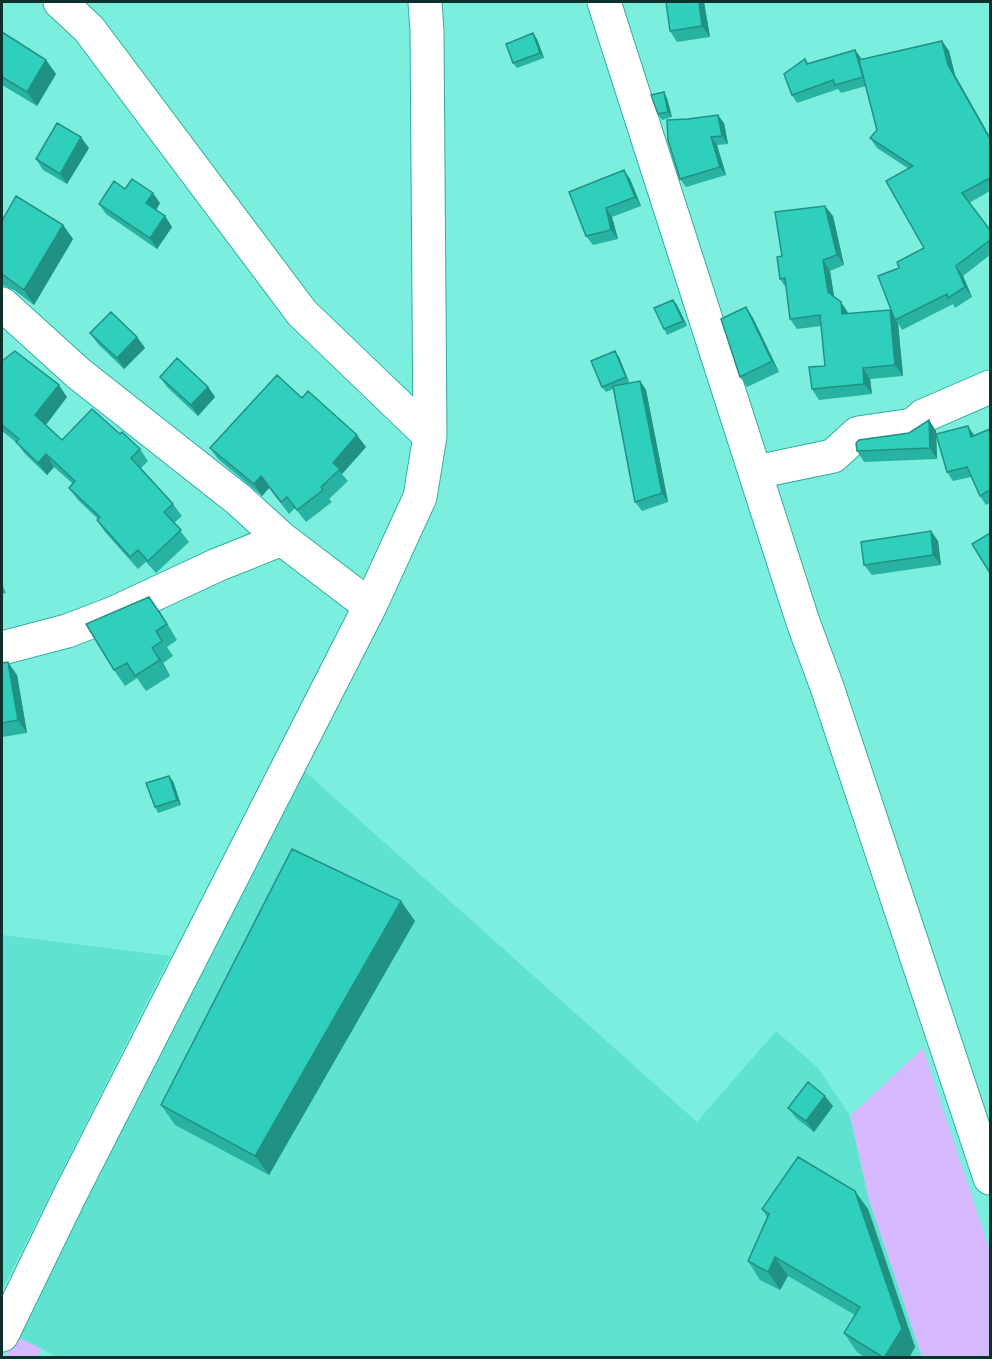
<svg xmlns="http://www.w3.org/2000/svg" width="992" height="1359" font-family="Raleway,sans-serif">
<rect width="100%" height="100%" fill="#7beedd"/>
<!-- built -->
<path fill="#60e2d1" d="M301,768L697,1122L776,1031L818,1068L850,1116L869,1200L922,1357L60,1358L15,1336Z
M2,935L170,956L2,1290Z"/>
<!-- green -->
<path fill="#d5b8fe" d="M923,1048L990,1251V1357H922L869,1200L850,1116Z
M15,1336L42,1349L37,1357L5,1358Z"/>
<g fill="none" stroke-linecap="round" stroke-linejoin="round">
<defs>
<path id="minor" d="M425,2L427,31L430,436
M604,2L803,622L827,687L990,1178
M2,304L78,373L239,500L282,539L370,606
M756,472L833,456L858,433L913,425L923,416L990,387
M2,648L67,631L114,613L217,565L282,539
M2,1335L70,1195L370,606L420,497L430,436L302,313L89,29L60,2"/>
</defs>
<!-- minor casing -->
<use href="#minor" stroke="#31ae9f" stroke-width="35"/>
<!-- minor -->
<use href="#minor" stroke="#fff" stroke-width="33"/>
</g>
<!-- wall -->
<path fill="#28b2a2" d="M666,2H704L710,37L677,42L670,31Z
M2,32L46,60L56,74L37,106L2,85Z
M537,39L544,58L517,68L513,63Z
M942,41L949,51L955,75L990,137V191L969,203L990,230V255L963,276L972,297L955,308L953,304L902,330L898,323L903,376L870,379L872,394L819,400L812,389L825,366L821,326L797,329L790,319L786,288L780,279L782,256L833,216L844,265L830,271L834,297L841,302L849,314L893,315L899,268L924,248L909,169L877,148L870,138L877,130L866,86L841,93L838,89L797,103L792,95L805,59L808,63L855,50L861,59Z
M667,98L672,117L662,120L658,114Z
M724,123L728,144L717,145L726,175L686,187L680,179L668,140Z
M89,148L67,184L43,170L36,159Z
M630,179L641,206L612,217L618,239L593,245L586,236L569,192Z
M125,189L160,203L156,210L165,216L172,227L157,249L106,214L99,204Z
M2,221L63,225L73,239L34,305L14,290L2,285Z
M673,300L677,305L687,326L667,335L664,329Z
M746,307L753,318L779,372L747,387L740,377Z
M90,333L137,337L145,348L124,369L98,344Z
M619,357L629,382L625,384L640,381L646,390L668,502L642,511L635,502L613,389L606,392L602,387Z
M2,361L67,397L46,425L62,440L120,434L140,449L148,461L141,468L173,504L182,516L174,523L189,542L156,573L146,562L138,569L105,532L97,520L98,519L78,500L69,488L73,484L54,467L47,475L25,454L17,443L2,431Z
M160,377L208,387L215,397L198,416L167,387Z
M302,398L366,447L342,474L348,481L329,499L332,502L306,522L295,508L289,514L269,488L262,496L218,459L210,448Z
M929,420L936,431L937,459L864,462L857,451L909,433Z
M990,429V503L986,505L980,496L971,477L953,481L947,472L974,435Z
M931,531L938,541L941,565L872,575L864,565Z
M2,584L6,593L2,594Z
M160,612L177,640L167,647L173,656L163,663L170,676L146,691L137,678L125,686L114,670Z
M2,663L17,675L27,733L2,737Z
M173,781L181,805L158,813L155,807Z
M415,921L269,1175L175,1125L161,1105Z
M833,1106L814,1132L796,1118L788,1108Z
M762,1209H868L915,1347L909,1358H866L857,1352L844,1333L855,1315L788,1276L780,1290L760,1280L748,1261L767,1217Z"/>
<!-- shaded-wall -->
<path fill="#219184" d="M699,2H704L710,37L702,26Z
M533,33L537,39L544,58L540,53Z
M942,41L949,51L955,75L990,137V139L948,65Z
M855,50L861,58L868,85L863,77Z
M46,60L56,74L37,106L27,92Z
M664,92L667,98L672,117L668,112Z
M718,115L724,123L728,144L722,136Z
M81,137L89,148L67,184L60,174Z
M711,137L717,145L726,175L720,167Z
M624,170L630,179L641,206L635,197Z
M153,193L160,203L154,214L146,203Z
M825,206L833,216L844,265L837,255Z
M606,208L612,217L618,239L611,230Z
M165,216L172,227L157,249L150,238Z
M63,225L73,239L34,305L24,290Z
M823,260L830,271L835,302L828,292Z
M956,266L963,276L972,297L965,287Z
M673,300L677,305L687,326L683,321Z
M841,302L848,313L850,325L842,314Z
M746,307L753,318L779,372L772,361Z
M890,310L897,319L895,320L898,323L903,376L895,365Z
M137,337L145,348L124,369L117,358Z
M615,351L619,357L629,382L626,377Z
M863,368L870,379L872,394L864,384Z
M640,381L646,390L668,502L662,493Z
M59,385L67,397L44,427L35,415Z
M208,387L215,397L198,416L191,405Z
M929,420L936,431L937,459L930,448Z
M968,426L974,435L977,446L971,437Z
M357,435L366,447L342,474L333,463Z
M46,454L54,467L47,475L38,463Z
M261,476L269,488L262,496L254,484Z
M931,531L938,541L941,565L933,555Z
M149,597L160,612L177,640L167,624Z
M152,648L163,663L170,676L160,660Z
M8,662L17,675L27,733L18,720Z
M169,776L173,781L181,805L177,800Z
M401,901L415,921L269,1175L255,1156Z
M825,1096L833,1106L814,1132L806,1121Z
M855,1191L868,1209L915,1347L909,1358H884Z
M775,1257L788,1276L780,1290L768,1272Z"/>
<!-- building -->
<path fill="#2fcfbc" stroke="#219184" stroke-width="1.5" d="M666,2H699L702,26L670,31Z
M2,32L46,60L27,92L2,77Z
M533,33L540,53L513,63L506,44Z
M942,41L948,65L990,139V178L962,193L990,230V240L956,266L965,287L948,298L947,294L895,320L878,276L899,268L897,262L924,248L886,181L913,166L870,138L877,130L859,60Z
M855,50L863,77L835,85L833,80L792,95L784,74L805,59L807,64Z
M664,92L668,112L658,114L651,95Z
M718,115L722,136L711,137L720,167L680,179L668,140L667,120L688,119Z
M57,123L81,137L60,174L36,159Z
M624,170L635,197L606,208L611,230L586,236L569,192Z
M132,179L153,193L146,203L165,216L150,238L99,204L114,181L125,189Z
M16,196L63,225L24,290L2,274V221Z
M825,206L837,255L823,260L828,292L841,302L842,314L890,310L895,365L863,368L864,384L812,389L809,367L825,366L820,315L790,319L785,278L780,279L777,257L782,256L775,212Z
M673,300L683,321L664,329L654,308Z
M746,307L772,361L740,377L721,319Z
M111,312L137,337L117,358L90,333Z
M15,351L59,385L35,415L62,440L92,409L120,434L122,432L140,449L131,458L173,504L164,512L181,530L148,561L138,550L130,557L97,520L100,517L69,488L75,481L46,454L38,463L16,442L19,439L2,425V361Z
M615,351L626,377L602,387L591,361Z
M177,358L208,387L191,405L160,377Z
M277,375L302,398L308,391L357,435L333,463L340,469L321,487L323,490L297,510L287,497L281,502L261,476L254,484L210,448Z
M640,381L662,493L635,502L613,386Z
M929,420L930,448L857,451L856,443L859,440L909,433Z
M968,426L971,437L990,429V490L980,496L967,467L947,472L936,434Z
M931,531L933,555L864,565L861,542Z
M990,533V573L972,544Z
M149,597L167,624L156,631L162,641L152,648L160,660L135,676L127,663L114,670L86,624Z
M8,662L18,720L2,723V663Z
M169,776L177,800L155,807L146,783Z
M292,849L401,901L255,1156L161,1105Z
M808,1082L825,1096L806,1121L788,1108Z
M798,1157L855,1191L902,1329L884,1358L844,1333L860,1307L775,1257L768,1272L748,1261L769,1214L762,1209Z"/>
<!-- border -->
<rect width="992" height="1359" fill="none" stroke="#0a312c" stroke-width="6"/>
</svg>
